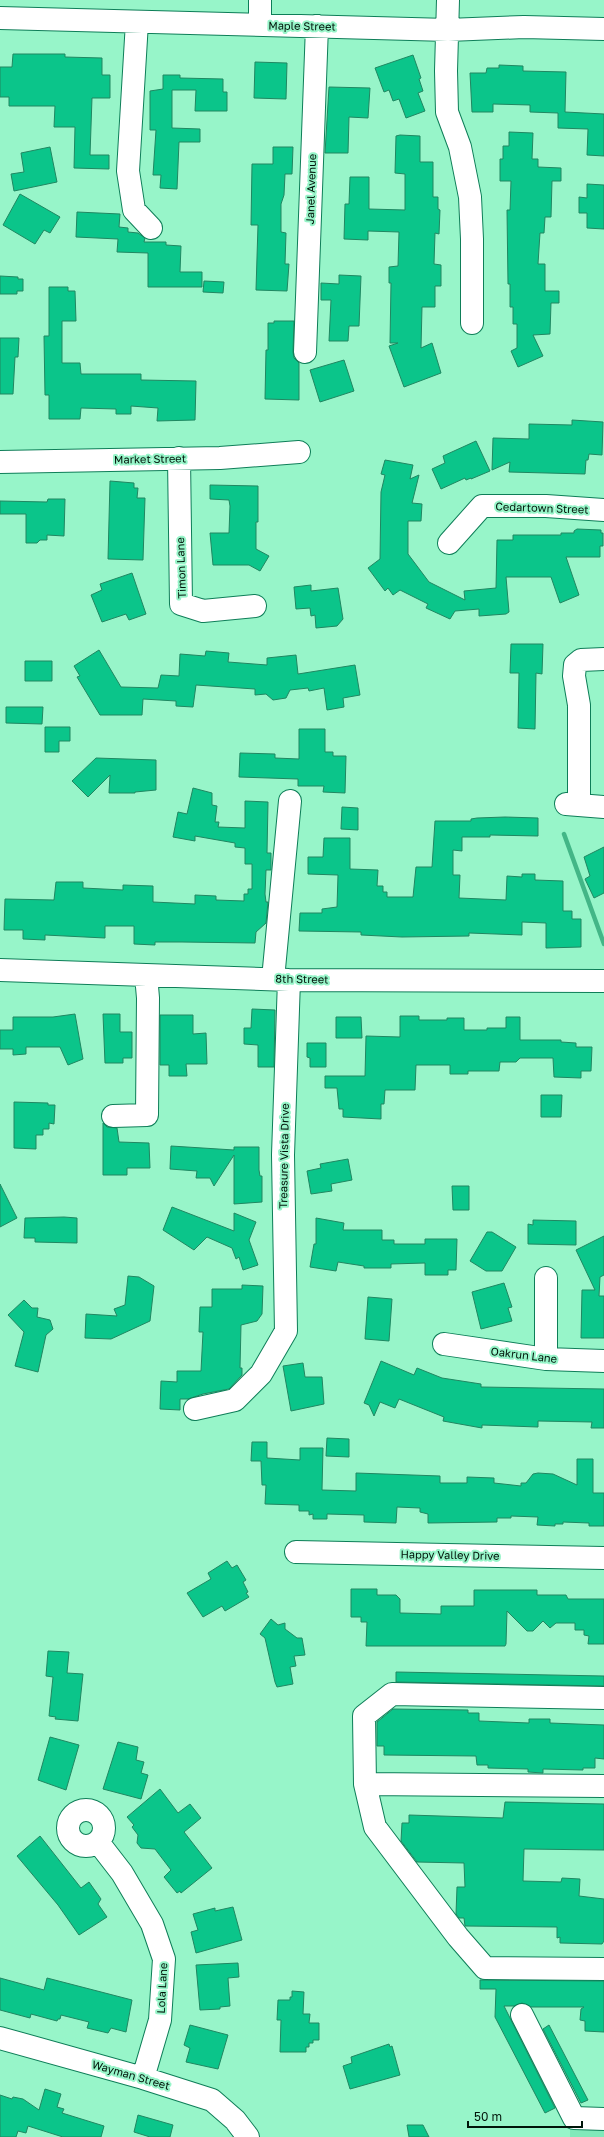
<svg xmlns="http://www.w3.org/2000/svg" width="604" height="2137" font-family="'Golos Text',sans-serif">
<rect width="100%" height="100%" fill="#97f5c9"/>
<!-- built -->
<path fill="#81e9ba" d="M570,2127H604V2137H570Z"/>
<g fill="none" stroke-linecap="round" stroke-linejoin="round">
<!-- stream -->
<path stroke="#43b687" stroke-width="4.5" d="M564,834L604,944"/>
</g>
<!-- building -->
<path fill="#0bc58a" stroke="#208761" d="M13,54H65V57L102,58V75H110V98H92L90,155H109V169L74,168L75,127H54L55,106H9V97H0V67H12Z
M413,55L421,78L419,79L423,91L418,93L425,111L406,118L399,99L393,101L389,90L384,92L375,68Z
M255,62L287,63L286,99L254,98Z
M499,65L523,66V71L566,72L565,112L604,114V156L587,155L588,129L558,128V113L530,112V105L493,104V112H472L470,73H486L487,68H499Z
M163,75H180V78L223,79V92H227V111H195L196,90H172V128L200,129V142H179L177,189L160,188L161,175H153L156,130H150V91L163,89Z
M329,87L370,88L368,118L349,117L348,153H325Z
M509,132L533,133L532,159H538V167L561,168V181H552L551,217H545L544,233H540L538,264H545V291H559V303H551L550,334L533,335L543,356L518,367L511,351L517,348V324H513V307H510V284H508L507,210H510L511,181H500V159H503V146H509Z
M400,135L420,136V162H433V197H438V209L440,210L439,234L435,233L434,264L441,265V286H435V307H422L421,348L432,343L441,373L404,387L389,346L398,343H390L391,283H389V267L398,266L399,232L368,231V240L344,239L345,204H349L350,177H369V209L405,210V174L395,173L396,136Z
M50,147L57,182L14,191L11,174L24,172L21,153Z
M273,147H293L292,174H285L284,195L281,204V232L286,233L285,264H289L287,291L256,290L258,225H251L252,164H273Z
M587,184L604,185V229L587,228V213H579V197L587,198Z
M20,194L60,217L50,233L44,230L35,244L3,225Z
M77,212L120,214L119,227L128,228V232L138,233L145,238L144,242H166V245L181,246L180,272H202V287H148V253L117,252L118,239L76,237Z
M339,275L361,276L359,326H349L348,341H329L331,300H321V283L339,284Z
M0,276L18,277V279H23V291H17V294H0Z
M204,281L224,282L223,293L203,292Z
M49,287H68V291H75L76,321H62V363H80L81,374H141V380L196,381L195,420L157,421L158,408L131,406V414H116V409L81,408L80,419H49V395H45L44,336H49Z
M274,321H294L293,352L294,358L299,363V400L265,399L266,350H268V323H274Z
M0,338H19L18,357H15L13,394H0Z
M344,360L354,391L320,402L310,370Z
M572,420L603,422L602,455L589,454L588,460H586L585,474L509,472L510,462L492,470L493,438L529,439V424L572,425Z
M476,441L490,471L471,479V478L466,480L465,478L441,489L432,469L445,463L443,456Z
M385,460L413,465L410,479L419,475L412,503L422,504L421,521H408V554L429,582L465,600L464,591L496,588L497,540H513V535H561V533H574V531L577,529L601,530V533H603V546H600V557H566L579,595L560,603L551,577H506L509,612L506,614L479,616V609L455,611L450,619L426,608L428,604L400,590L393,595L388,588L385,591L368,568L380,559L381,492L385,475L381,474Z
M110,481L134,483V488H138L137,498H145L143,560L108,559Z
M210,485L258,486V522H256V549L269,556L260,571L249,565H213L210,533H229L230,506L229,500L210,499Z
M48,499H65L64,536L47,535V540H40L37,543H26V514H0V501L47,502Z
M132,573L146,614L129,620L126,614L102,622L91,595L102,590L100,584Z
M311,585V591L338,588L343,619L337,626L316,628L315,615L311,616L310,608L296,609L294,587Z
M511,644H543L542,674L536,673L535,729L518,728L519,673H510Z
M99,650L121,687L158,688L161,675L179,676L180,654L205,656L206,651L229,653L228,662L267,665V658L296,655L298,674L355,665L360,695L343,698L344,707L327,710L324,688L309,691L308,688L290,690L286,698L273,700L266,694L255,695V689L196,685L193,707L176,706V701L143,699L142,715H100L77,677L80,676L74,666Z
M25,661H52V681H25Z
M6,707H43L42,724L6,723Z
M45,727H70V741H59V752H45Z
M299,729H325V752H333V756H346L345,793L323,792L324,786H298V779L239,777L240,753L275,754V758L299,759Z
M96,758L156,760V790L135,792V793H109L110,775L88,797L72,781Z
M193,788L212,793V805L217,806L215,822H219L218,827L245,828V801L268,802L267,853H271V870H266L265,894L266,902H268L266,923L256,932L255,943L182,942H155V945L134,944V926H105V938L45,935V940L23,939V930H4L5,899L54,900L56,882H83V888L123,890V885L153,886V902L195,904V895L216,896V900L244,901V894H248V889H252V864H245V848L235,847V843L195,836V841L173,837L178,812L187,814Z
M342,807L358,808V830L341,829Z
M505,817L538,818V836L490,835V837H462V851L453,850V875H460L459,898L506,900L507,876L522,877V874H535V880L563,881V911H572V919H581V947L546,948V923L522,922V935L469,933V936L402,937L361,935V932L299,931L300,913H322V909L337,907L338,875L308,874V857H323L324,838H350V869L378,870L377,886H383V892H387V897H413L416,867H432L435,821H471V819L477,818Z
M604,847V893L594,898L585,879L590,876L584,857Z
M252,1009L275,1010L274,1067H258V1045L244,1044V1028H251Z
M75,1014L83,1059L68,1065L60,1047H26V1054L13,1055V1049H0V1030H13V1017H53Z
M103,1014H120V1032H132V1058H123V1063H105Z
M160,1015H193V1034L206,1033L207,1064H186L187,1076H169V1065H160Z
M400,1016H419V1020H447V1018H464V1030H487V1028H506V1017H520V1040H561V1042L576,1043V1047H592L591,1071H581V1078L554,1077L553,1058H520L516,1062H500L499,1071H468V1074H450V1065H416L415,1090H385L384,1104H381V1119L343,1117V1109H339L337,1088H325V1076H365L366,1036L400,1037Z
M336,1017H361L362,1038H336Z
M307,1043H326V1067H310V1058L307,1057Z
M541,1095H562L561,1117H541Z
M14,1102L48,1103V1105H55L54,1124L49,1123V1129H43V1135H36V1149L14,1148Z
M103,1123L107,1127L117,1128L119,1142L149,1143L150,1168H127V1175H103Z
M171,1146L234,1150V1147H259V1170L260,1176H262V1202L234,1204V1155L214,1186L210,1178H196L197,1171L170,1169Z
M348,1159L352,1180L331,1184L332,1191L311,1194L307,1171L321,1168L320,1164Z
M0,1184L17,1218L0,1227Z
M452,1186H469V1210H453Z
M172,1207L234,1231V1213L256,1222L249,1240L258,1265L243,1270L239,1257L236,1259L232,1248L207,1237L194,1250L163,1230Z
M64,1217L77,1218V1243L35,1242V1238H24L25,1218Z
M316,1218L344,1223L343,1230H382V1240H394V1244H425V1239H457L456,1270H448V1275H425V1263L391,1264V1268H364V1266L338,1262L336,1271L310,1267L314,1244H316Z
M533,1220L576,1221V1245L528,1244V1224L533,1225Z
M487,1232H492L516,1247L502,1271H486L470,1261Z
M604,1236V1275L600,1277L599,1296H604V1338H581L582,1290H595L576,1250Z
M128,1276L139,1277L154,1286L150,1321L111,1339L85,1338L86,1314L117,1316L114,1309L125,1305Z
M504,1283L512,1307L508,1308L512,1321L481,1329L472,1292Z
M242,1285L263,1286L262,1314L257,1321L241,1325L240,1368H242V1375L229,1389L203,1394L188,1399H180V1410L160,1409L161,1381L177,1382V1371H201L203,1332H199L200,1307H212V1289H242Z
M368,1297L392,1299L389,1341L365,1339Z
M24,1300L32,1308H38L37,1317L50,1320L53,1329L46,1335L38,1372L15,1366L24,1332L8,1315Z
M381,1361L414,1375L417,1368L442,1378L481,1384V1387L604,1389V1428H591L592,1422L538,1421V1427L482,1425V1428L443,1421L444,1417L399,1399L395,1408L380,1402L374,1416L369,1405L364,1403Z
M303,1363L305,1377H322L324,1404L291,1411L283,1366Z
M327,1438L349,1439V1457L326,1456Z
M252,1442H267V1458L300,1460V1448H323L322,1490L356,1491V1473L440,1476V1483H467V1477L494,1478V1483L521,1486V1483H526L533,1474L538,1473L553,1474L577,1485V1459H593V1493H604V1526H589V1523L563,1522V1524H555V1526L537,1525L538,1517L511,1516V1518H497V1522L428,1523V1514L420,1512V1508L397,1507L396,1523L364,1522V1515L327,1514V1519H313V1514L309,1515V1511H299V1505L265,1504L266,1485H262L261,1461H251Z
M227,1561L232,1568L237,1565L246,1580L243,1582L248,1592L246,1593L249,1597L225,1611L222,1606L203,1617L187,1593L211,1579L208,1573Z
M351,1589H377V1595H396L400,1599V1613L441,1614V1606H474V1590H537V1595H566L568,1599H604V1644H588L589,1636L584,1635V1630H575V1623H556L550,1628L543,1621L533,1631H527L507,1611L506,1644L505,1646H366L367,1622H361V1617H351Z
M271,1619L278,1625L285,1623V1629L297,1638H302L305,1655L294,1656L296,1666L290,1667L293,1684L277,1687L275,1682L265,1638L260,1634Z
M48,1651L69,1652L67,1673L83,1674L78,1721L55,1719L56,1717L49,1716L53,1677L46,1676Z
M396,1672L604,1676V1686L396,1682Z
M393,1709L468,1710V1713H479V1721L529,1723V1719H550V1723L604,1725V1759L595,1758V1768H583V1770L543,1769V1773L528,1772V1769L488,1768V1765H477L476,1756L384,1755V1746H377V1722Z
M50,1737L79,1745L66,1790L38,1780Z
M118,1742L138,1747L136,1760L144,1762L141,1773L148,1775L141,1799L103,1789Z
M160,1789L178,1813L190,1804L201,1818L184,1832L212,1868L181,1893L180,1891L177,1893L164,1877L171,1870L155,1849L141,1848L137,1843L138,1835L132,1827L134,1825L127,1817Z
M505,1802L604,1804V1850L524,1849L523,1881L561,1882L562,1878L580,1879L579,1896L604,1899V1941L602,1944L560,1943V1937L557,1938V1927L465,1926L464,1918H459L456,1914L457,1887H465L464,1863L417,1862L401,1841L402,1823H409V1815L503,1818Z
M40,1836L81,1888L89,1882L101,1899L98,1904L107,1917L79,1935L58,1905L17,1856Z
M233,1907L242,1940L196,1953L191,1932L198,1930L193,1914L215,1908V1911Z
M238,1963L239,1977L228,1978L230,2006L220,2007V2009L200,2010L196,1965Z
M0,1978L44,1990L47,1978L132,2000L126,2032L111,2028L108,2033L87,2028L89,2022L61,2015L60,2019H58L57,2021L31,2014L30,2018L0,2010Z
M480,1980L604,1981V2032L585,2031V2021L580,2020L581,2009L584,2007H531L522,2003L514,2006H504L555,2108L545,2113L495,2017L496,1989H480Z
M292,1991L304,1992L303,2014H310L309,2023H319V2040H313V2043H309V2047H306V2052H280L281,2020H277L278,2000H290V1997H292Z
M190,2025L228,2035L218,2069L186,2062L190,2048L184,2045Z
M549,2025L588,2100L581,2103L543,2029Z
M389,2044L390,2047L392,2046L400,2075L350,2089L343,2066L352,2063L351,2057Z
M45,2089L61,2094L57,2107L64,2109L62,2113L104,2126L101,2137H63L28,2126L26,2133L18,2131L16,2137H0V2095L12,2099L13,2097L23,2099L39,2110Z
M138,2115L173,2125L170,2137H150L134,2132Z
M407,2125H423L429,2137H409Z"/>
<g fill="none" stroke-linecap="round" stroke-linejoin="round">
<defs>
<path id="minor" d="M448,0L446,71L447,112L460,147L470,197L472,239V323
M0,18L448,30L524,27L604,29
M137,22L128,171L134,210L151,228
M260,25V0
M305,352L317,26
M179,458L181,604L203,611L255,606
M0,462L220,458L299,452
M449,543L482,506H546L604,510
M566,804L604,807
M579,805V705L574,676L575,665L581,660L604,659
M0,970L289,980L604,981
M273,979L290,801
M113,1116L147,1115L148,998L146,975
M546,1278V1359
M444,1344L546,1359L604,1361
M195,1409L235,1400L261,1374L286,1331L283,1155L289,980
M296,1552L604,1558
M604,1698L392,1694L364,1716L365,1784L604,1786
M365,1784L375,1827L458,1937L485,1968L604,1969
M68 1828a18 18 0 1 1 36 0a18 18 0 1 1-36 0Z
M98,1842L122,1873L152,1924L164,1959L160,2020L143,2078
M522,2015L574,2118L604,2119
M0,2038L143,2078L212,2100L235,2120L248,2137"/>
</defs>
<!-- minor casing -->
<use href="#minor" stroke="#0e7e58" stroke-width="24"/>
<!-- minor -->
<use href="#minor" stroke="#fff" stroke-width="22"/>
</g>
<g text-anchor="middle" stroke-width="4" stroke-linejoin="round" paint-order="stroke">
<!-- street labels -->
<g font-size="11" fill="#001409" stroke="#97f5c9">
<text transform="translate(302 26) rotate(1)" y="4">Maple Street</text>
<text transform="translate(311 189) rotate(-88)" y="4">Janel Avenue</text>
<text transform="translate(150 459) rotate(-1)" y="4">Market Street</text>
<text transform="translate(542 508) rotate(2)" y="4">Cedartown Street</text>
<text transform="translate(181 568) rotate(-92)" y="4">Timon Lane</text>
<text transform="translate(302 979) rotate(1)" y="4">8th Street</text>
<text transform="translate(284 1156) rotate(-89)" y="4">Treasure Vista Drive</text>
<text transform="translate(524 1355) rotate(7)" y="4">Oakrun Lane</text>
<text transform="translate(450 1555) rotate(1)" y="4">Happy Valley Drive</text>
<text transform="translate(162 1988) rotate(-87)" y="4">Lola Lane</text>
<text transform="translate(131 2075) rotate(16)" y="4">Wayman Street</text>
</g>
</g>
<!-- scale -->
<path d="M468 2121v6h114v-6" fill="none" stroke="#001409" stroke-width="2"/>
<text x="474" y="2121" font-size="12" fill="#001409" stroke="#97f5c9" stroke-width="3" paint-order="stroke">50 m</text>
</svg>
